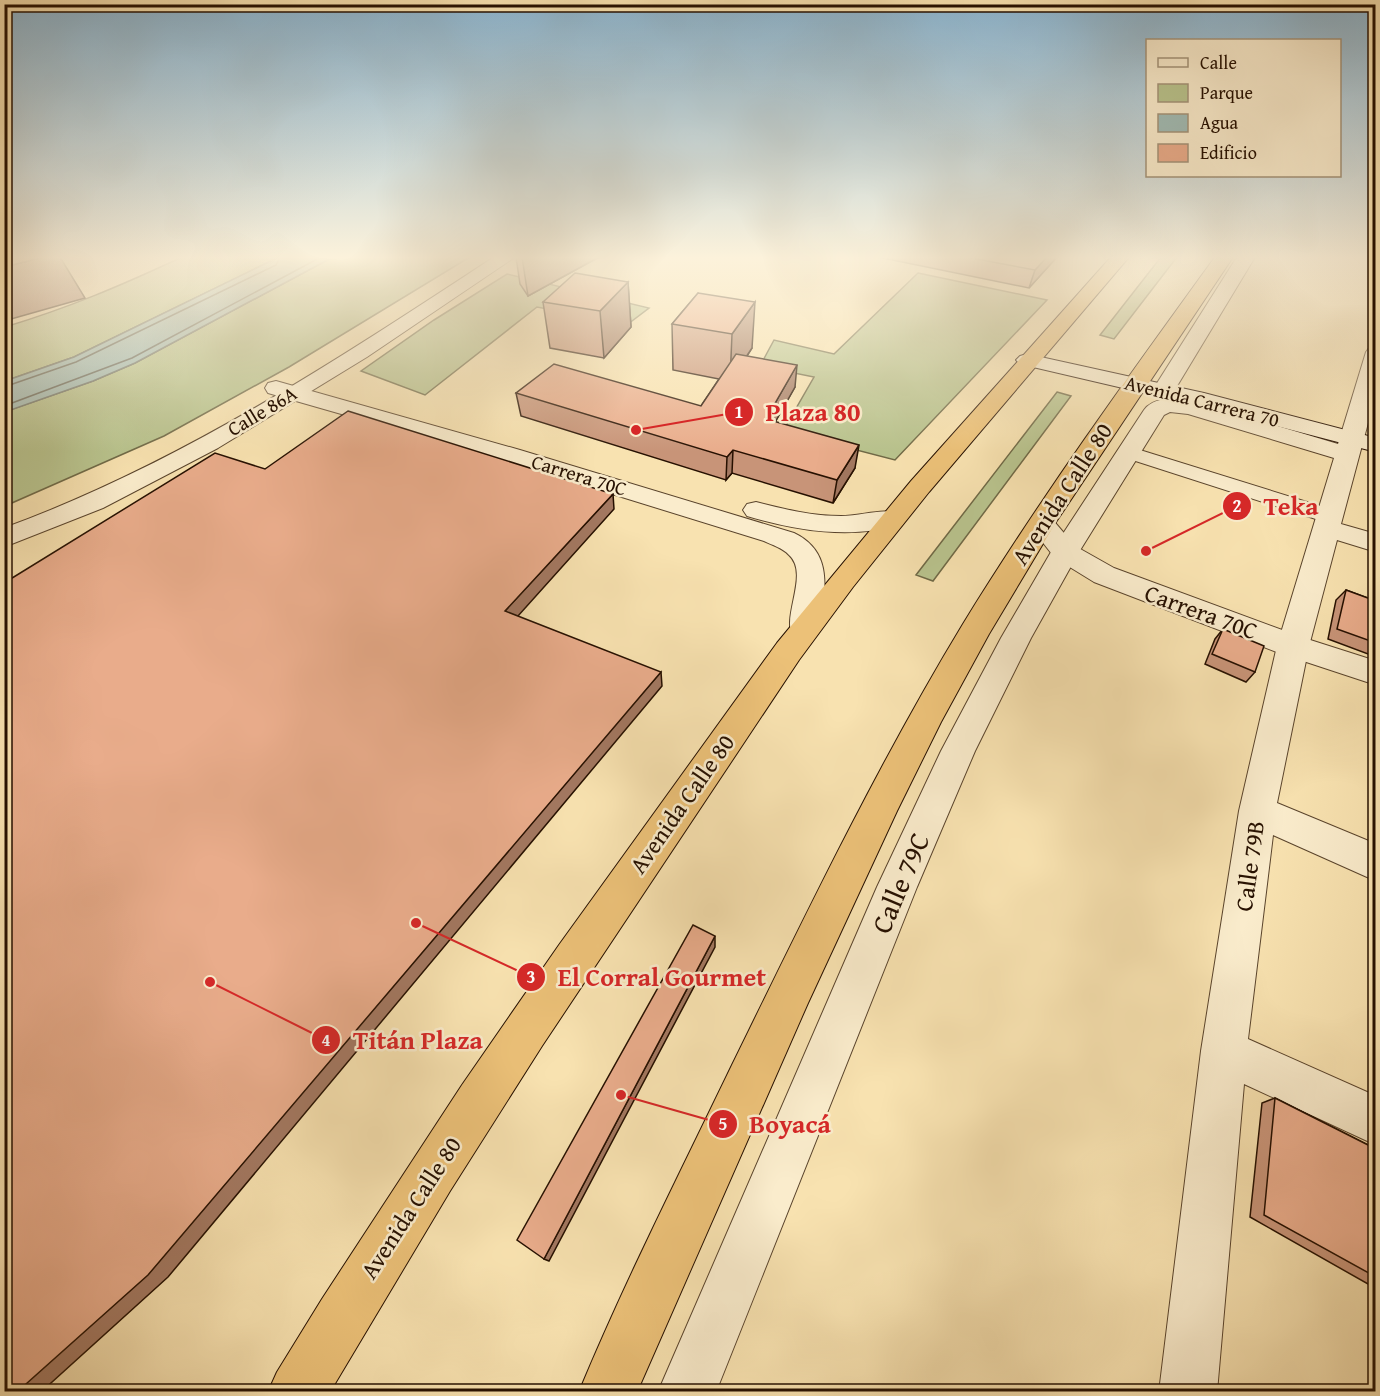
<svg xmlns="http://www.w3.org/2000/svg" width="1380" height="1396" font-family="'Gentium Book Plus',serif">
<rect width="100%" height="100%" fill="#f8e2b0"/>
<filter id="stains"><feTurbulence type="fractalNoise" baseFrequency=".00333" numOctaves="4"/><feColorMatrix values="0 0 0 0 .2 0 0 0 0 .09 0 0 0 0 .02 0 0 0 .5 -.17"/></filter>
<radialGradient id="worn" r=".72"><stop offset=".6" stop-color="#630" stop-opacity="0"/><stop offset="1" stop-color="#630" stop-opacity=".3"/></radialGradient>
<!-- green -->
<path fill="#b9c48e" stroke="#706a47" stroke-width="1.5" d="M174,257H279L74,357L5,381V327C68,308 120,286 180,258Z
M333,257H470L289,367L164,436L5,506L4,412L93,381L135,363Z
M1161,257H1177L1114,339L1100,335Z
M918,273L1047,300L895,460L783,431L814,377L760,366L774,340L834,354Z
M507,274L649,308L628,324L537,307L425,395L361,371L434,320Z
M1057,392L1071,396L933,581L916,575Z"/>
<!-- water -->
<path fill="#a1bcb5" stroke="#70776d" stroke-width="1.5" d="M279,257H333L135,363L93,381L5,412V381L74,357Z"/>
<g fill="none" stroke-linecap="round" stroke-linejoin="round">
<!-- shore -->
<path stroke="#64665a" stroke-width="1.5" d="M4,387L76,362L276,265L280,257
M4,406L132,358L321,257"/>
<defs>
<path id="pedestrian" d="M1127,446L1336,511L1339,516L1336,521L1329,522L1322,521L1120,456L1118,452L1120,448Z"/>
<path id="minor" d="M1237,257H1255L1171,396L1163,398L1155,396L1152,391Z
M1376,346V393L1341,524L1376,534V552L1337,540L1309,646L1277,803L1376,844V881L1273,835L1248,1039L1376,1096V1145L1244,1084L1217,1392H1159L1201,1051L1239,811L1277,646L1334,458L1188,414L1170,412L1164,415L1079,552L1031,638L975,751L917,887L716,1392H658L877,887L941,751L1001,638L1051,552L1144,410C1154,396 1175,399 1190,400L1338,444L1366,352L1369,348Z
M276,381L520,450L794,533C825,548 827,574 823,605C821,616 820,627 815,637L804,640L793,637C781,616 810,574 789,555C783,548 772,545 764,541L502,460L268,393L265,388L268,383Z
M756,502C784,509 812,516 841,516C861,516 883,508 902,513L906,519L902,525C849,539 798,531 747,516L743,510L747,504Z"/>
<path id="tertiary" d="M494,257H515L367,357L218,448L103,508L4,547V528C180,464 339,359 494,257Z
M1042,516L1052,519L1075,546L1114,568L1304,638L1376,661V685L1282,654L1094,582L1055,558L1029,525L1032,519Z"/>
<path id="secondary" d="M1027,354L1204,393L1376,438V452L1200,406L1020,364L1016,360L1020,356Z"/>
<path id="trunk" d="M1111,257H1129L929,492L853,587L799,660L542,1046L450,1191L330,1392H268L277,1372L322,1299L462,1085L559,945L777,643L911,481Z
M1215,257H1233L1056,522L989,634L941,722L897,811L808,1003L637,1392H579C625,1281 680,1173 732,1065C805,916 877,766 963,624C1041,497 1128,377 1215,257Z"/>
</defs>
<!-- pedestrian casing -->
<use href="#pedestrian" stroke="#5a442c" stroke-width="2"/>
<!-- minor casing -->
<use href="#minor" stroke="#5a442c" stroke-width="2"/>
<!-- tertiary casing -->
<use href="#tertiary" stroke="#5a442c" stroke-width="2"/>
<!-- secondary casing -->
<use href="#secondary" stroke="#261000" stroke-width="2"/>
<!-- trunk casing -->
<use href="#trunk" stroke="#261000" stroke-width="2"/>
<!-- pedestrian -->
<use href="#pedestrian" fill="#faeccc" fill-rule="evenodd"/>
<!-- minor -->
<use href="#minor" fill="#faeccc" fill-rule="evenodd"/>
<!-- tertiary -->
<use href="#tertiary" fill="#faeccc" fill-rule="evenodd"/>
<!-- secondary -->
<use href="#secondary" fill="#faeccc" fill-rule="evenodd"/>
<!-- trunk -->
<use href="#trunk" fill="#ecc178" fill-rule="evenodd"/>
</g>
<!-- wall -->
<path fill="#c89478" stroke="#261000" stroke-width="1.5" d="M516,257H599L528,296L520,284Z
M878,257H1057L1029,288Z
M628,282L631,327L604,358L550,348L543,302Z
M698,293L752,348L747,356L795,387L775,422L855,468L833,503L732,473L726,480L521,416L516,393L701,406L719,379L673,370L672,324Z
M1346,590L1376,601V657L1328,639L1336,600Z
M1223,629L1255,672L1246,682L1205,664L1215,639Z
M1275,1098L1376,1149V1284H1368L1250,1217L1262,1103Z"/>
<!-- shaded-wall -->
<path fill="#a37861" stroke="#261000" stroke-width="1.5" d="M44,257H60L85,298L4,321V267Z
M522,257H599L528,296Z
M1047,257H1057L1029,288L1035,270Z
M628,282L631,327L604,358L600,311Z
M755,302L752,348L730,381L732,334Z
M797,365L795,387L764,442L766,419Z
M859,445L855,468L833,503L837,480Z
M733,450L732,473L726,480L727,457Z
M613,494L614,509L509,626L505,611Z
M661,672L662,686L168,1277L41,1392H17Z
M715,936V947L549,1261L544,1259Z"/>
<!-- building -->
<path fill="#e9ac8b" stroke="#261000" stroke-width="1.5" d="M4,257H44L4,267Z
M966,257H1047L1035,270Z
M575,273L628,282L600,311L543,302Z
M698,293L755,302L732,334L672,324Z
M736,354L797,365L766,419L859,445L837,480L733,450L727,457L516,393L554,364L701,406Z
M348,411L613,494L505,611L661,672L148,1275L17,1392H4V583L215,453L265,469Z
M1346,590L1376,601V643L1337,629Z
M1223,629L1264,646L1255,672L1212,654Z
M693,925L715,936L544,1259L517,1240Z
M1275,1098L1376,1149V1277L1264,1215Z"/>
<!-- sky -->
<linearGradient id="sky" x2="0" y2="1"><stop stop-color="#8bb7d4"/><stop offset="0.57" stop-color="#fcf2db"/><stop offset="1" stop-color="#fcf2db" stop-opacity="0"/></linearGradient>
<rect width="1380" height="452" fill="url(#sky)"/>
<g text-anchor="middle" stroke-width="5" stroke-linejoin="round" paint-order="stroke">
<!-- far-street labels -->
<g font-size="20" fill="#261000" stroke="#faeccc">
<text transform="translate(1202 401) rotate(14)" y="7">Avenida Carrera 70</text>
<text transform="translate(262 411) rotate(-31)" y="7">Calle 86A</text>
<text transform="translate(579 475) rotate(17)" y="7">Carrera 70C</text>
</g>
<!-- street labels -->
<g font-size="24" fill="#261000" stroke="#faeccc">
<text transform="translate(1062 494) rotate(-57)" y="8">Avenida Calle 80</text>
<text transform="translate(1201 612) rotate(20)" y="8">Carrera 70C</text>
<text transform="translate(682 804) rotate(-55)" y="8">Avenida Calle 80</text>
<text transform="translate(1250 866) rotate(-82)" y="8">Calle 79B</text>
<text transform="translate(411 1208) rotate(-57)" y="8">Avenida Calle 80</text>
</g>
<!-- near-street labels -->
<g font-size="28" fill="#261000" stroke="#faeccc">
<text transform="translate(900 883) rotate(-67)" y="10">Calle 79C</text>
</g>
</g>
<!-- callouts -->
<path fill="none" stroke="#d62828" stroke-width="2" d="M636 430L739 412M1146 551L1237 506M416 923L531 977M210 982L326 1040M621 1095L723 1124"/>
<g fill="#d62828" stroke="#faeccc" stroke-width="2">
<circle cx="636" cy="430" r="6"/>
<circle cx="1146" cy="551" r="6"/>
<circle cx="416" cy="923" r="6"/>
<circle cx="210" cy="982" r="6"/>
<circle cx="621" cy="1095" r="6"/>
<circle cx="739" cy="412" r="15"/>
<circle cx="1237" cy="506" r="15"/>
<circle cx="531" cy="977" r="15"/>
<circle cx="326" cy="1040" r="15"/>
<circle cx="723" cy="1124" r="15"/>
</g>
<g font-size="18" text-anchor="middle" font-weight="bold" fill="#fff">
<text x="739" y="418">1</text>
<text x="1237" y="512">2</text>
<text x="531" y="983">3</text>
<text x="326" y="1046">4</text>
<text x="723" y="1130">5</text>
</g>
<g font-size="26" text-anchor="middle" font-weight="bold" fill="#d62828" stroke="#faeccc" stroke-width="5" stroke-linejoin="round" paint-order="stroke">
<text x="813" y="421">Plaza 80</text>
<text x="1291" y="515">Teka</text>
<text x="662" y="986">El Corral Gourmet</text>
<text x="418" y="1049">Titán Plaza</text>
<text x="790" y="1133">Boyacá</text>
</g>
<!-- margin -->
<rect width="1380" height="1396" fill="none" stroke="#f8e2b0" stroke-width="24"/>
<rect x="6" y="6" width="1368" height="1384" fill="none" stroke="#261000" stroke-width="3"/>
<rect x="12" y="12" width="1356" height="1372" fill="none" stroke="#261000" stroke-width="1.5"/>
<!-- legend -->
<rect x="1146" y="39" width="195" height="138" fill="#faeccc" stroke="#a5947a" stroke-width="1.5"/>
<rect x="1158" y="58" width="30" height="9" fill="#faeccc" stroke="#a5947a" stroke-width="1.5"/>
<text x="1200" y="69" font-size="18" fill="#261000">Calle</text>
<rect x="1158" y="84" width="30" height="18" fill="#b9c48e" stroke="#a5947a" stroke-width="1.5"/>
<text x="1200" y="99" font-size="18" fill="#261000">Parque</text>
<rect x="1158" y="114" width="30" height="18" fill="#a1bcb5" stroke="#a5947a" stroke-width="1.5"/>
<text x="1200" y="129" font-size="18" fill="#261000">Agua</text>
<rect x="1158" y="144" width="30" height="18" fill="#e9ac8b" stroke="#a5947a" stroke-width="1.5"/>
<text x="1200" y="159" font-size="18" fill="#261000">Edificio</text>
<rect width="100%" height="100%" filter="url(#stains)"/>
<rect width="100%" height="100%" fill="url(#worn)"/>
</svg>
